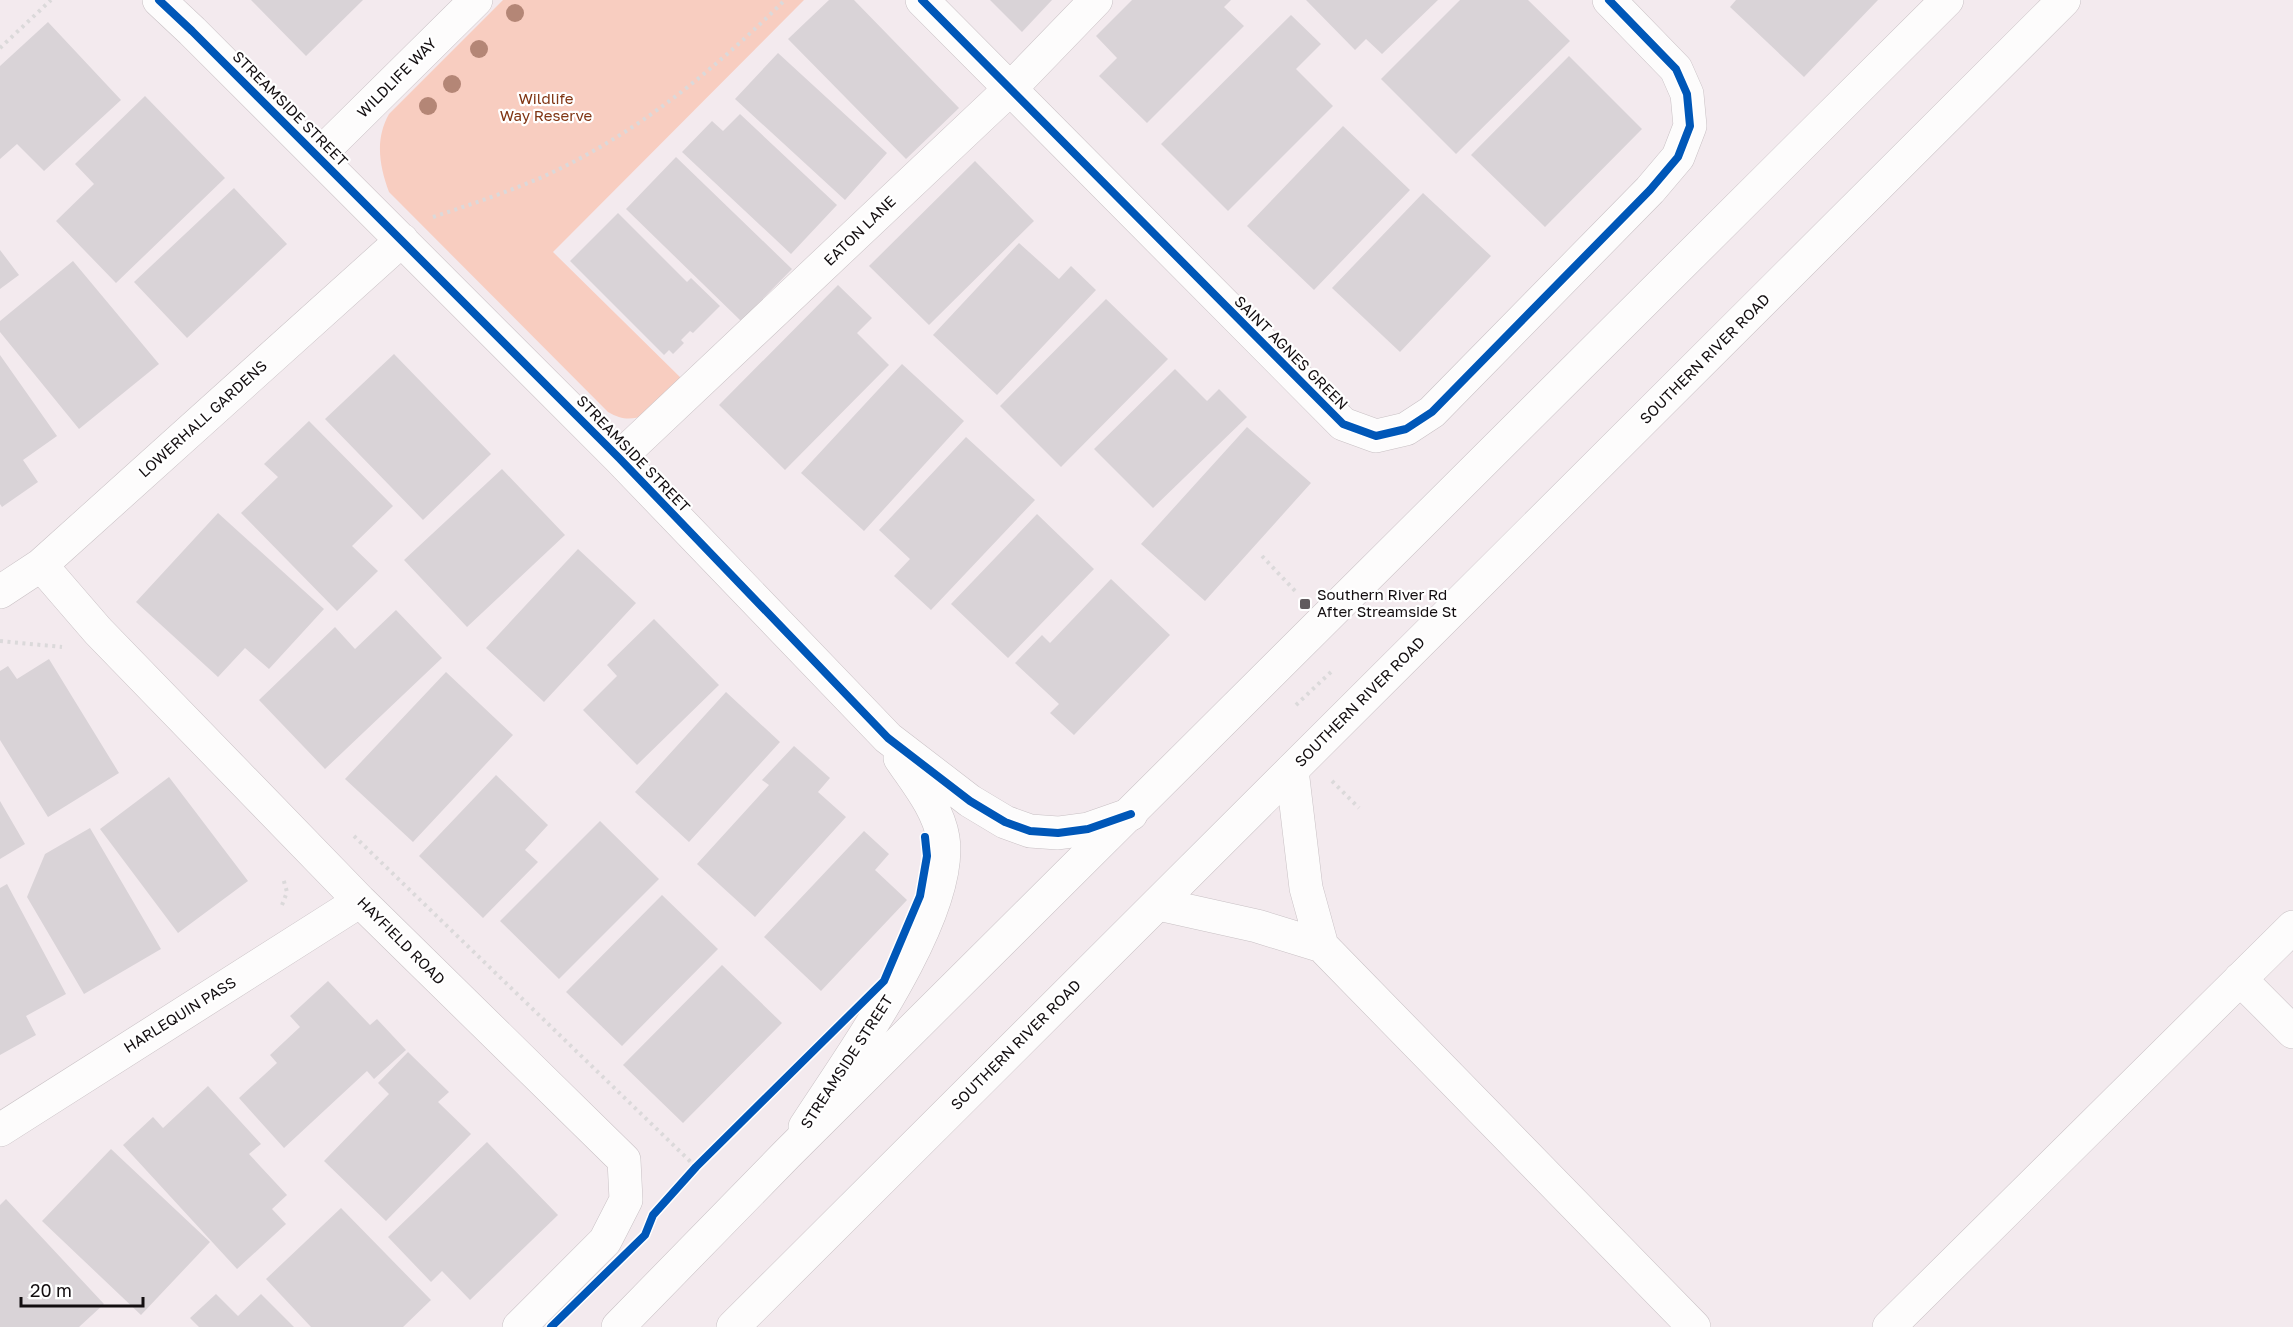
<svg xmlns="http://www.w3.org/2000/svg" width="2293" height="1327" font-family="'Golos Text',sans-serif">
<rect width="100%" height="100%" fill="#f3eaee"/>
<!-- green -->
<path fill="#f8cdc0" d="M503,0H804L553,252L684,381C660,402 641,432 608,412L389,192C379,165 375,139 389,114Z"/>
<!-- building -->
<path fill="#d9d3d7" d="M251,0H363L306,56Z
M829,0H854L959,108L906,159L788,39Z
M990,0H1052L1022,32Z
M1132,0H1231L1224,7L1244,26L1147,123L1099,76L1117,58L1096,36Z
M1306,0H1438L1382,54L1366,39L1355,50Z
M1460,0H1528L1570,41L1456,154L1381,79Z
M1736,0H1878L1804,77L1730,7Z
M1291,15L1321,44L1296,69L1333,106L1228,211L1161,144Z
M48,22L121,100L44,171L17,144L0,159V66Z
M778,53L887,153L845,200L735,99Z
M1569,56L1642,129L1545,227L1471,155Z
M145,96L225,178L116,283L56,221L94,184L75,164Z
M740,114L837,205L791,254L682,152L712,121L723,131Z
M1343,126L1410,190L1314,290L1247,226Z
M676,157L792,269L741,321L626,209Z
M975,161L1034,221L929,325L869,266Z
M234,188L287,244L187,338L134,282Z
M1423,193L1491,256L1400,352L1332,288Z
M618,213L687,282L691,278L720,306L693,333L690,331L681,340L684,343L673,354L669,350L664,355L570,261Z
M1019,243L1059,279L1071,266L1096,290L997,395L933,335Z
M0,250L19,275L0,289Z
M73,261L159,364L79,429L0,332V321Z
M838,285L872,318L857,333L889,365L785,470L719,405Z
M1106,299L1168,359L1061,467L1000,406Z
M394,354L491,454L423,520L325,419Z
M0,355L57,436L23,460L38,482L2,507L0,504Z
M902,364L964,421L864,531L801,473Z
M1175,369L1207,401L1219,389L1247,417L1153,508L1094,449Z
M309,421L393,506L352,546L378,571L337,611L241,513L278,477L264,464Z
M1247,427L1311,483L1205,601L1141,544Z
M966,437L1035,500L931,610L894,576L910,559L879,530Z
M502,469L565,535L467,627L404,560Z
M218,513L324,609L269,669L245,648L218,677L136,602Z
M1037,514L1094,569L1008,658L951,604Z
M578,549L636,603L544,702L486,648Z
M1111,579L1170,635L1074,735L1050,713L1059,704L1015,663L1042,635L1050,643Z
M396,610L442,658L325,769L259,700L335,627L355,649Z
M654,619L719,685L637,765L583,710L617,676L607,665Z
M49,659L119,773L48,817L0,740V671L8,666L17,679Z
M446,672L513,735L413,842L345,779Z
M726,692L780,742L689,842L635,792Z
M794,746L830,778L818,792L846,817L755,917L697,864L769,785L762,780Z
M496,775L548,825L525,850L538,862L483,918L419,856Z
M169,777L248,881L178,933L100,829Z
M0,801L25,844L0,859Z
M600,821L659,879L559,979L500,921Z
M90,828L161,949L84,994L27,897L45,854Z
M864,831L889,854L875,870L907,900L821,991L764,937Z
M7,884L66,994L26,1016L36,1035L0,1055V888Z
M662,895L718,949L622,1046L566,992Z
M722,965L782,1023L683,1123L623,1065Z
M328,981L370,1025L377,1019L406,1050L374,1079L367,1071L284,1148L239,1098L277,1063L270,1055L300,1027L290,1016Z
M408,1052L449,1092L438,1102L471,1134L386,1221L324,1161L389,1094L378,1083Z
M208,1086L261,1144L249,1154L287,1195L272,1209L286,1224L237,1269L123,1145L153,1117L163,1128Z
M487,1142L558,1215L470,1300L442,1271L431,1282L388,1237Z
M111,1149L210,1242L141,1315L42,1221Z
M6,1199L104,1304L79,1327H0V1205Z
M341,1208L431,1300L403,1327H311L266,1279Z
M216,1294L238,1316L261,1294L294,1327H199L190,1318Z"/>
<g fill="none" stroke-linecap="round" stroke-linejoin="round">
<defs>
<path id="minor" d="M159,0L192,31L619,458L888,738L970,801L1005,822L1030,831L1058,833L1088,829L1131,814
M922,0L1343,424L1376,436L1406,429L1432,412L1650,190L1678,157L1690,126L1687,94L1676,69L1609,0
M318,156L476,0
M619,458L1010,89L1096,0
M41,565L98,631L360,901L624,1160L626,1200L605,1241L519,1327
M0,592L41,565L402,240
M1292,770L1306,888L1322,946
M1158,904L1257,926L1322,946L1694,1327
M2240,979L2293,1032
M805,1127C846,1063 955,914 943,838C938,808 916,782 900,758
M0,1130L360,901
M1889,1327L2293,927"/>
<path id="major" d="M618,1327L787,1154L1947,0
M733,1327L2064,0"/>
</defs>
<!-- minor casing -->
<use href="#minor" stroke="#c8c0c4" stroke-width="34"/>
<!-- major casing -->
<use href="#major" stroke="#c8c0c4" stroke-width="34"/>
<!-- path -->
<path stroke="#dbd9da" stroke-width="4" stroke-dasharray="3 4.5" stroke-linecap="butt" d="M0,48L51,0
M433,217C469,205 505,193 540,178C634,136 712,72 785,0
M1262,556L1297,593
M0,641L62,647
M1296,705L1331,672L1328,669
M1332,781L1359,808
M354,836L696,1167
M282,905L287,892L283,878"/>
<!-- minor -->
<use href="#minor" stroke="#fdfcfc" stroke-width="33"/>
<!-- major -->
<use href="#major" stroke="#fdfcfc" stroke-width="33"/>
<defs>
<path id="cycleway" d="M159,0L192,31L619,458L888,738L970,801L1005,822L1030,831L1058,833L1088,829L1131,814
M922,0L1343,424L1376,436L1406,429L1432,412L1650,190L1678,157L1690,126L1687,94L1676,69L1609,0
M551,1327L645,1235L653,1215L696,1167L884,981L920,896L927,856L925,837"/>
</defs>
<!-- cycleway casing -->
<use href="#cycleway" stroke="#fff" stroke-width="11"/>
<!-- cycleway -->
<use href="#cycleway" stroke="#0057b8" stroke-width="8"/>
</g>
<!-- trees -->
<g fill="#b48676">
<circle cx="515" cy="13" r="9"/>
<circle cx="479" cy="49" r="9"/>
<circle cx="452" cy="84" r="9"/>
<circle cx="428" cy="106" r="9"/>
</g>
<!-- markers -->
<rect fill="#615b5e" stroke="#fff" stroke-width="2" x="1299" y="598" width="12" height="12" rx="3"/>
<g text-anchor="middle" stroke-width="4.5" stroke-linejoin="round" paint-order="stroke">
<!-- street labels -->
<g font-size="15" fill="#130e10" stroke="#fff">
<text transform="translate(397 78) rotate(-45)" y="5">WILDLIFE WAY</text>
<text transform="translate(290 109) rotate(45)" y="5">STREAMSIDE STREET</text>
<text transform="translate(860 231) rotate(-44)" y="5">EATON LANE</text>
<text transform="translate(1291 353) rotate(45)" y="5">SAINT AGNES GREEN</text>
<text transform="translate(1705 359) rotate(-45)" y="5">SOUTHERN RIVER ROAD</text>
<text transform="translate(203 419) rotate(-42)" y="5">LOWERHALL GARDENS</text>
<text transform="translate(633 454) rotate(46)" y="5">STREAMSIDE STREET</text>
<text transform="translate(1360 702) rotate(-45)" y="5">SOUTHERN RIVER ROAD</text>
<text transform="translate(401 941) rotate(45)" y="5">HAYFIELD ROAD</text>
<text transform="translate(180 1015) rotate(-32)" y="5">HARLEQUIN PASS</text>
<text transform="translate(1016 1045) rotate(-45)" y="5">SOUTHERN RIVER ROAD</text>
<text transform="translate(847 1062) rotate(-57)" y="5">STREAMSIDE STREET</text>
</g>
<!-- park labels -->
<g font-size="15" fill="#803513" stroke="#fff">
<text x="546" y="104">Wildlife<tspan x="546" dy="17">Way Reserve</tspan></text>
</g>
<!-- poi labels -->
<g font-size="15" fill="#130e10" stroke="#fff" text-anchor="start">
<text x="1317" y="600">Southern River Rd<tspan x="1317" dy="17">After Streamside St</tspan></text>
</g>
</g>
<!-- scale -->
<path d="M21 1297v9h122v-9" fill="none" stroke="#130e10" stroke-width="3"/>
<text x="30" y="1297" font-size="18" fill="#130e10" stroke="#ffffff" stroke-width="4.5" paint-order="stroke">20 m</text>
</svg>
